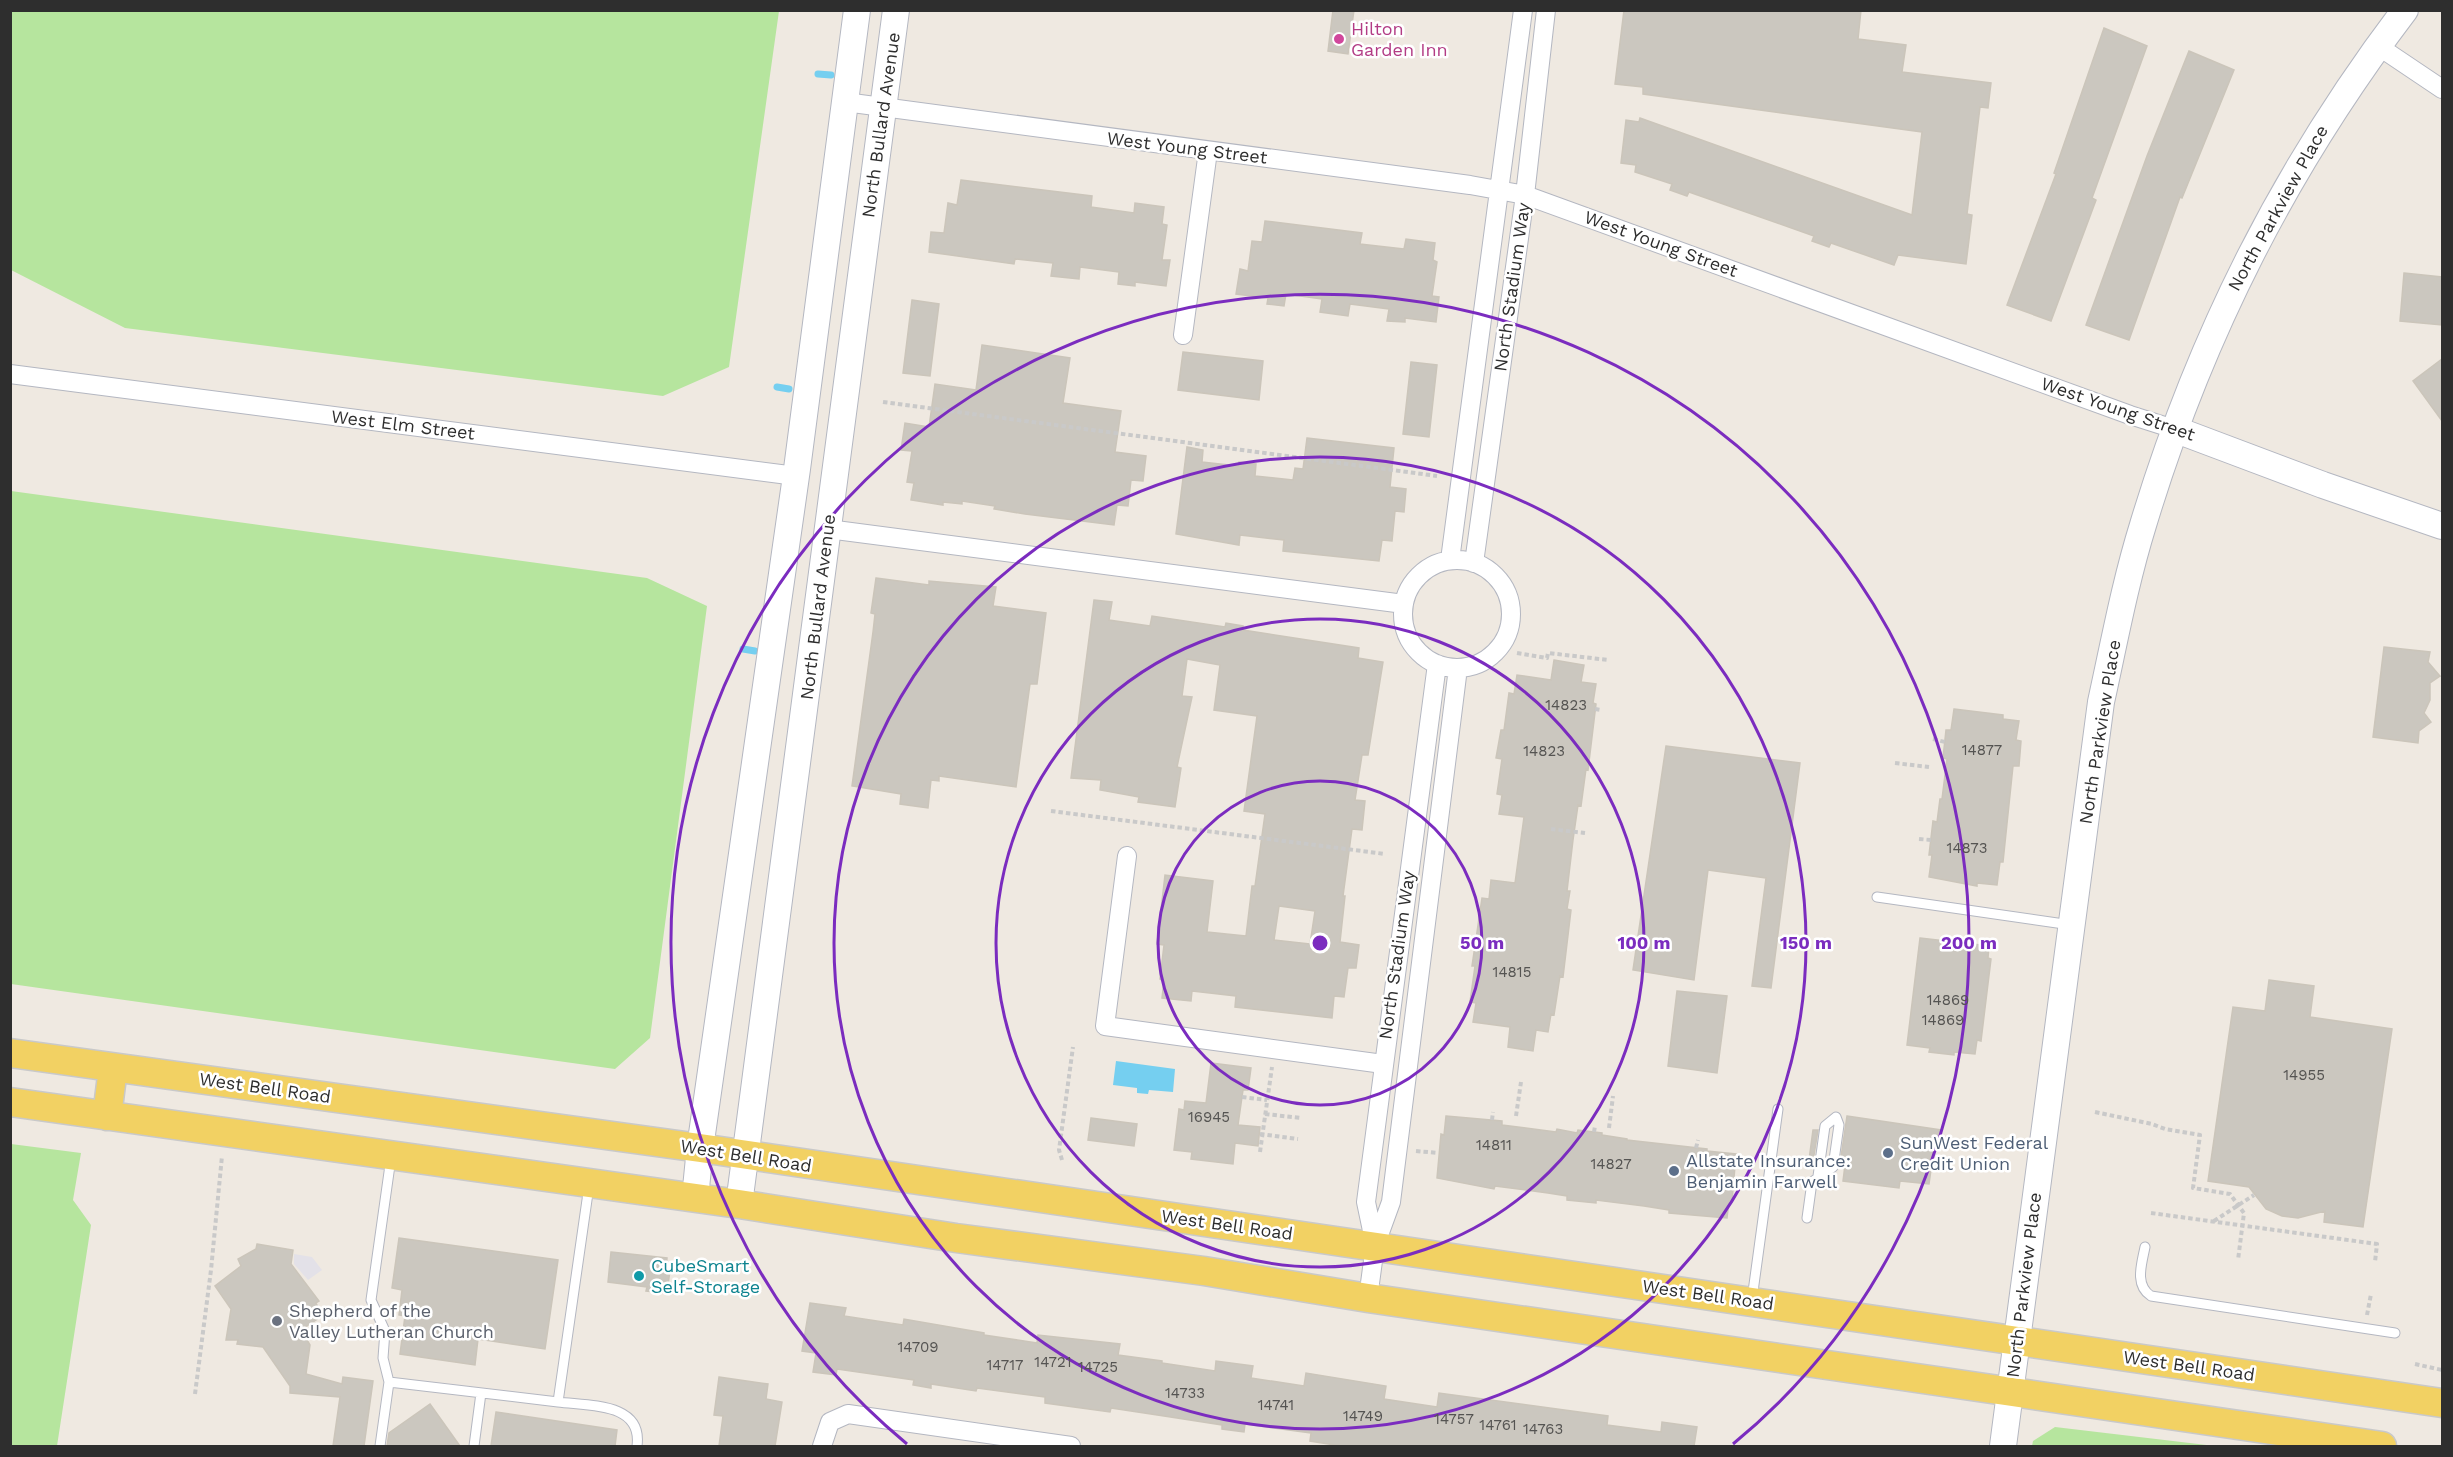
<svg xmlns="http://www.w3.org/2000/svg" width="2453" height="1457" font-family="'Work Sans',sans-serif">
<rect width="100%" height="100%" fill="#efe9e1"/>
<!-- industrial -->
<path fill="#e3e1e8" d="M294,1254L312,1257L322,1270L308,1280L294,1264Z"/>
<!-- green -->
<path fill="#b6e59e" d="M10,11H779L729,367L663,396L125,328L11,270Z
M11,491L647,578L707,606L650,1038L615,1069L11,984Z
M11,1144L81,1153L73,1200L91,1225L57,1446H11Z
M2055,1427L2215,1446H2032L2033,1441Z"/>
<!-- water -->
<path fill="#75cff0" d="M1116,1061L1175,1069L1173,1092L1149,1090L1148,1094L1137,1093V1088L1113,1085Z"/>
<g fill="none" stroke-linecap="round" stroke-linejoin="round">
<!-- stream -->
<path stroke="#75cff0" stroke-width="7" d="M818,74L831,75
M777,387L789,389
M743,649L755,651"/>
</g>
<!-- building -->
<path fill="#cbc7bf" stroke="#cbc5ba" stroke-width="1.5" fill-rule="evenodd" d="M1333,10H1354L1348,54L1328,51Z
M1624,10H1861L1858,39L1906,45L1902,72L1991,83L1988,108L1980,107L1967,214L1972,215L1966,264L1898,255L1894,265L1831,243L1829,247L1812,241L1814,236L1689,192L1687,196L1670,190L1672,184L1635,172L1636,165L1621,163L1626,120L1639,122L1640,118L1912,215L1922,132L1643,94V87L1615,84Z
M2104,28L2147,46L2092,198L2096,200L2051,321L2007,305L2056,174L2054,173Z
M2189,51L2234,70L2182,198L2180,197L2129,340L2086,325L2147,156Z
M961,180L1092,196L1091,207L1134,213L1135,203L1164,207L1162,224L1167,225L1162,260H1170L1166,286L1135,282V286L1118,284L1119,272L1080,267L1079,279L1051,276L1053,263L1015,259L1014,264L929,252L931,232L944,233L948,203L957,205Z
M1265,221L1362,233L1360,244L1404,249L1406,239L1435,243L1433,260L1437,262L1432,296L1439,297L1436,322L1405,318V322L1387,321L1389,309L1350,304L1348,316L1320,312L1322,299L1286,294L1284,306L1267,304L1268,298L1236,294L1240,269L1248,271L1252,241L1262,242Z
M2404,273L2442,277V325L2400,321Z
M912,300L939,304L930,376L903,373Z
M982,345L1070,358L1063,403L1121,411L1115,452L1146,456L1143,481L1131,480L1128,506L1117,505L1114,525L1025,514L994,509L995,506L962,501V504L943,502V505L911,500L914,483L907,482L912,451L901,450L905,423L929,427L935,384L976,390Z
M1183,352L1263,361L1259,400L1178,390Z
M2442,359V421L2413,381Z
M1411,362L1437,365L1429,437L1403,434Z
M1307,438L1394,448L1390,487L1406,489L1404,512L1395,511L1392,541L1382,540L1379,561L1283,551L1284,540L1240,535L1239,545L1176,534L1187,447L1203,450L1202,462L1238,466L1239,462L1256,464L1255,476L1293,480L1295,468L1303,469Z
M876,578L929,585V581L996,587L993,606L1046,613L1037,684H1030L1016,787L939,776V781L931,780L928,808L900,804L901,794L852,786L873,632L875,614L871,613Z
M1094,600L1112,602L1109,620L1150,626L1152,616L1225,627L1226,623L1243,626V630L1359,648L1358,658L1383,662L1368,755H1362L1355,800L1365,801L1362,830L1352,829L1343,896H1345L1340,942L1359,945L1356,968H1348L1344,997L1334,996L1332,1018L1235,1007L1236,996L1192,991L1191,1001L1162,998L1164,981L1160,979L1164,945L1157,944L1165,875L1213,881L1207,932L1246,936L1252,886H1255L1265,814L1244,811L1257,716L1214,710L1220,665L1187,659L1182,696L1192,697L1177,767L1181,768L1175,807L1138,802L1139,797L1100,790L1101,780L1071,778ZM1279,906L1315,911L1310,944L1274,940Z
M2384,647L2430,652L2428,662L2440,676L2430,683V700L2424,713L2431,722L2419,731L2418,743L2373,737Z
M1554,660L1584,665L1581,682L1596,684L1593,703L1596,704L1588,770L1586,769L1581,806L1578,805L1573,840L1567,891H1570L1567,909L1571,910L1563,977L1560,976L1554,1015L1551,1014L1548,1032L1536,1030L1533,1051L1508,1047L1510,1027L1473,1022L1476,1003L1470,1002L1475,966H1472L1482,898L1489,899L1491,880L1515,883L1524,817L1499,814L1502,795L1497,794L1502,759L1496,758L1501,730H1504L1509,693L1514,694L1517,675L1551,680Z
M1954,709L2003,715V719L2019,721L2016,740L2021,741L2019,766H2013L2003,862H2000L1997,885L1977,883V886L1929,877L1932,855H1929L1933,821L1937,822L1940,799H1942L1947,759L1943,758L1946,730H1951Z
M1666,746L1800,763L1771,988L1752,986L1766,878L1708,870L1694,980L1633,970Z
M1920,938L1989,946L1988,958L1991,959L1981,1041L1977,1040L1975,1054L1954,1052V1055L1929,1052L1930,1048L1907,1045Z
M2269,980L2314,986L2310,1017L2392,1029L2363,1227L2324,1222L2325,1211L2298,1218L2282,1216L2266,1209L2249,1187L2208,1181L2233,1007L2265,1011Z
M1677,991L1727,996L1717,1073L1668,1066Z
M1211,1063L1251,1068L1248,1090H1243L1238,1125L1260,1127L1258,1146L1235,1143L1233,1164L1191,1159L1192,1152L1174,1150L1179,1109L1184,1110L1185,1101L1206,1103Z
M1446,1116L1502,1121V1125L1556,1132L1557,1129L1577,1133L1578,1130L1602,1133V1135L1627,1139V1140L1707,1149V1151L1736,1154L1732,1201H1729L1727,1218L1669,1213V1210L1644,1206L1596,1200V1203L1567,1200V1196L1548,1193L1495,1186L1494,1189L1437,1178L1441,1134L1444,1135Z
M1847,1116L1941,1130L1938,1149L1934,1148L1929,1184L1900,1181L1899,1188L1843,1181L1845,1165L1840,1164Z
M1091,1118L1137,1124L1134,1146L1088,1140Z
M1813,1130H1818L1813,1161L1809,1160Z
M399,1238L558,1260L545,1349L478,1339L475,1365L400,1354L405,1316L399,1315L402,1290L392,1288Z
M257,1244L293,1250L291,1264L319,1301L316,1303L322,1316L301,1330L310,1345L306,1374L342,1384L343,1377L373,1381L364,1446H333L340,1397L290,1393V1386L263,1347L237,1344L238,1340H226L231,1309L215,1286L241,1266L238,1259L256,1249Z
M611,1252L667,1258L666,1270H670L667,1293L646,1291L647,1287L608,1282Z
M810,1303L846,1308L844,1316L903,1325L904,1319L984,1333V1335L1037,1343L1038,1335L1120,1344L1118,1355L1162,1361V1363L1215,1371L1216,1361L1253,1366L1251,1378L1304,1386L1306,1373L1386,1386L1384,1399L1437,1407L1439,1393L1608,1416L1607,1425L1661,1432L1662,1422L1697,1427L1694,1446H1341L1310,1441L1311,1433L1245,1424L1244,1432L1222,1429V1425L1164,1416L1111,1408L1110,1412L1045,1403V1397L977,1388L976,1391L931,1384V1388L913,1385L914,1380L837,1369L836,1375L813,1372L816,1353L802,1351Z
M719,1377L768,1384L766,1399L782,1402L775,1446H719L723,1416L714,1415Z
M430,1404L460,1446H387L389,1433Z
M496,1412L617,1430L615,1446H491Z"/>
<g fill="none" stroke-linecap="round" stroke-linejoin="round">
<defs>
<path id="lane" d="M1877,897L2071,925
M589,1186L558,1402C588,1406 643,1402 637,1446
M1807,1218L1812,1182L1833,1167L1839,1125L1836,1117L1825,1126L1818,1176
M2145,1247C2142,1263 2134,1285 2151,1296L2395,1333
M1752,1299L1778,1109
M389,1382L558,1402
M380,1446L389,1382L383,1358L385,1331L371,1300L391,1158
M474,1446L481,1393"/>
<path id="street" d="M2378,46L2442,89
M845,102L1470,185L1525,195L2130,415L2174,429
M1183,335L1208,151
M10,374L796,476
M828,529L1404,604
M1450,560L1523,10
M1403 614a54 54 0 1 1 108 0a54 54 0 1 1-108 0Z
M1474,563L1525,195L1546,10
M1127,856L1105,1026L1383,1064
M1375,1245L1366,1202L1437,664
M1368,1298L1375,1246L1391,1202L1458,668
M822,1446L830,1422L848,1414L1071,1446"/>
<path id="secondary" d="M2174,429L2323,485L2442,526
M695,1198L700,1148L797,469L857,10
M739,1204L896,10
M2003,1446L2101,702C2114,643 2125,583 2143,525C2200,336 2285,168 2405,10"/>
<path id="primary" d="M10,1053L700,1148L2442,1403
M10,1102L739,1204L956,1238L1204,1271L1368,1298L2382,1446
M107,1116L113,1068"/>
</defs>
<!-- lane casing -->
<use href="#lane" stroke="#b4b7c1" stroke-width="11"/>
<!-- street casing -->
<use href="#street" stroke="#b4b7c1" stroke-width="20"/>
<!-- secondary casing -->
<use href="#secondary" stroke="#b4b7c1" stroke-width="28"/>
<!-- primary casing -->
<use href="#primary" stroke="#c9c9c9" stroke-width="31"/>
<!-- path -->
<path stroke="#c9c9c9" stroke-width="4" stroke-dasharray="4.5 3" stroke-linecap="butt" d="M883,402L1437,476
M1517,653L1547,658L1548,653L1608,660
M1595,709L1601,710
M1933,739L1945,742
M1895,763L1929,767
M1051,811L1385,854
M1551,829L1585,833
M1919,839L1931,840
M1242,1097L1267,1100
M2095,1112L2152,1124L2165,1129L2200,1135L2193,1188L2230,1194L2244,1213L2238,1260
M1265,1114L1301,1118
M1516,1116L1521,1082
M1492,1120L1493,1112
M1609,1128L1613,1096
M1594,1132L1595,1126
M1260,1134L1298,1139
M1696,1148L1698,1140
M1416,1151L1438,1153
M1260,1152L1272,1067
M1062,1160L1059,1150L1073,1047
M2151,1213L2377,1244L2375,1262
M2214,1221L2254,1195
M2367,1315L2371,1294
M2415,1364L2442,1370
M195,1394L211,1270L222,1156"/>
<!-- lane -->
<use href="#lane" stroke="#fff" stroke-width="9"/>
<!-- street -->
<use href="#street" stroke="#fff" stroke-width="18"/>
<!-- secondary -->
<use href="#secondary" stroke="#fff" stroke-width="26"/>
<!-- primary -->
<use href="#primary" stroke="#f2d163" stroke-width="28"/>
</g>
<!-- distance rings -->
<g fill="none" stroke="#7b2cbf" stroke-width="3">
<circle cx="1320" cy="943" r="162"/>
<circle cx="1320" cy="943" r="324"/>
<circle cx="1320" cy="943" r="486"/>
<path d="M907 1444A649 649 0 1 1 1733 1444"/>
</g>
<!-- markers -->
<circle fill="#d1479c" stroke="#fff" stroke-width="2" cx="1339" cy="39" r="6"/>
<g fill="#5c6f8a" stroke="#fff" stroke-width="2">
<circle cx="1888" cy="1153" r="6"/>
<circle cx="1674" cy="1171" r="6"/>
</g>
<circle fill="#0f9aa8" stroke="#fff" stroke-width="2" cx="639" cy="1276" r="6"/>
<circle fill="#6b7280" stroke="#fff" stroke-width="2" cx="277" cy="1321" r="6"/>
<g text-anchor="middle" stroke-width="5" stroke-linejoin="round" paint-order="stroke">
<!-- number labels -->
<g font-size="15" fill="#555452">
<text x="1566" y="710">14823</text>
<text x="1982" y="755">14877</text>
<text x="1544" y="756">14823</text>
<text x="1967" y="853">14873</text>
<text x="1512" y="977">14815</text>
<text x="1948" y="1005">14869</text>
<text x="1943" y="1025">14869</text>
<text x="2304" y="1080">14955</text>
<text x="1209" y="1122">16945</text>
<text x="1494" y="1150">14811</text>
<text x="1611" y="1169">14827</text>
<text x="918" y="1352">14709</text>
<text x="1053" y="1367">14721</text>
<text x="1005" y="1370">14717</text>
<text x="1098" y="1372">14725</text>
<text x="1185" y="1398">14733</text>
<text x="1276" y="1410">14741</text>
<text x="1363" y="1421">14749</text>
<text x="1454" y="1424">14757</text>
<text x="1498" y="1430">14761</text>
<text x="1543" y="1434">14763</text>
</g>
<!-- hotel labels -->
<g font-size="18" fill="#b23c85" stroke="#fff" text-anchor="start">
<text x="1351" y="35">Hilton<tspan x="1351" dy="21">Garden Inn</tspan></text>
</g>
<!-- street labels -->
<g font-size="18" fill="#2e2e2e" stroke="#fff">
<text transform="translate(881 125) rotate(-82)" y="6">North Bullard Avenue</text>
<text transform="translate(1187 148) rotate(7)" y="6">West Young Street</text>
<text transform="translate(2278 208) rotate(-61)" y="6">North Parkview Place</text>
<text transform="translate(1661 244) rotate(20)" y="6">West Young Street</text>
<text transform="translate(1512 287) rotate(-82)" y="6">North Stadium Way</text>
<text transform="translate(2118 409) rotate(19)" y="6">West Young Street</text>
<text transform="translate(403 425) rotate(7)" y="6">West Elm Street</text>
<text transform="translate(818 607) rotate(-83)" y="6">North Bullard Avenue</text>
<text transform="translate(2100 732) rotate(-81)" y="6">North Parkview Place</text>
<text transform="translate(1397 955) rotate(-82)" y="6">North Stadium Way</text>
<text transform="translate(265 1088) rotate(8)" y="6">West Bell Road</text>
<text transform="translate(746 1156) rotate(9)" y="6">West Bell Road</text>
<text transform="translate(1227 1225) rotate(8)" y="6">West Bell Road</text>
<text transform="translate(2024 1285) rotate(-83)" y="6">North Parkview Place</text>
<text transform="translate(1708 1295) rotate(8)" y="6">West Bell Road</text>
<text transform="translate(2189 1366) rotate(8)" y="6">West Bell Road</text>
</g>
<!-- service labels -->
<g font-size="18" fill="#4e5e75" stroke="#fff" text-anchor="start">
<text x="1900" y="1149">SunWest Federal<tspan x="1900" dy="21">Credit Union</tspan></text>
<text x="1686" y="1167">Allstate Insurance:<tspan x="1686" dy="21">Benjamin Farwell</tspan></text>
</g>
<!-- culture labels -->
<g font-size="18" fill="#0d838f" stroke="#fff" text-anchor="start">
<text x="651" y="1272">CubeSmart<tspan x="651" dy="21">Self-Storage</tspan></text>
</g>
<!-- worship labels -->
<g font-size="18" fill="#5b616d" stroke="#fff" text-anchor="start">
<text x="289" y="1317">Shepherd of the<tspan x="289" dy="21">Valley Lutheran Church</tspan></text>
</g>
</g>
<circle cx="1320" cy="943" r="9" fill="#7b2cbf" stroke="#fff" stroke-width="3"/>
<g font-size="18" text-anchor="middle" font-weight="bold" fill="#7b2cbf" stroke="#fff" stroke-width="5" stroke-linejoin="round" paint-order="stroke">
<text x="1482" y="949">50 m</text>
<text x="1644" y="949">100 m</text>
<text x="1806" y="949">150 m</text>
<text x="1969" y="949">200 m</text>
</g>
<!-- border -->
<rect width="2453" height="1457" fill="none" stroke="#2e2e2e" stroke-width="24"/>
</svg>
